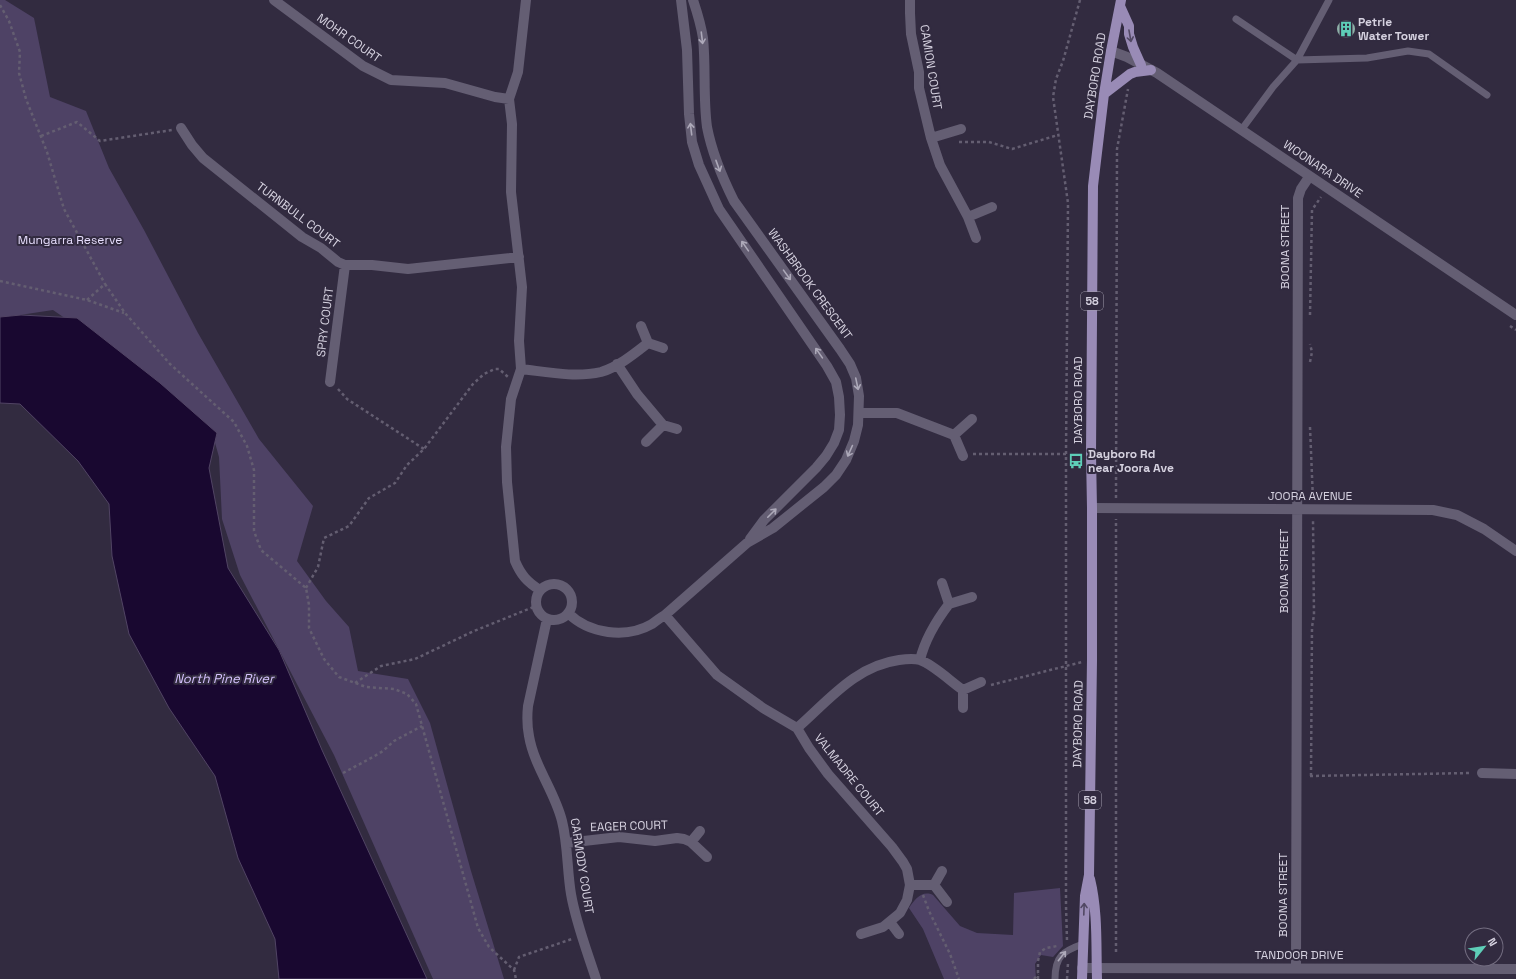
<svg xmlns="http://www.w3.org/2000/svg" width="1516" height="979" font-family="'Space Grotesk',sans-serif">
<rect width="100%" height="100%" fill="#322b40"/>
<!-- green -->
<path fill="#4e4265" d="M0,0H5L34,18L50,97L86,111L109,168L144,230L198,333L259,439L313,506L297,561L326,601L349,627L358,671L408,679L430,723L471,871L504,979H433L334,755L240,575L222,519L219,457L212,432L133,365L53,310L0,318Z
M1060,888L1063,946L1053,957L1041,955L1035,964L1036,979H944L923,929L909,908C915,899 922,890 933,895L960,926L977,933L1013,935L1014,893Z"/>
<!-- water -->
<path fill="#190830" stroke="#514464" d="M21,315L77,318L160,383L217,433L209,468L228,568L279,650L322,750L427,979H279L275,939L238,858L215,776L169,708L129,634L112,556L109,504L78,461L20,404L0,403V317Z"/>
<!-- building -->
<path fill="#8eb0a8" d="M1337 29a9 9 0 1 1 18 0a9 9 0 1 1-18 0Z"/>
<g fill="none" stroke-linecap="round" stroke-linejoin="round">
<!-- path -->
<path stroke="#645e71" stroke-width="2.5" stroke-dasharray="3 3" stroke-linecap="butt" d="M0,5L9,21L20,52L19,73L26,99L47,152L64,209L105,284
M41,136L77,122L100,141L172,130
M959,142H989L1012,149L1058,135
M0,281L87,300L124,313
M87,300L105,284L125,313L170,364L234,422L247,446L254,470V531L261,550L306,588L309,605V628L324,659L339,677L366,687L394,689L407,694L416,704L478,928L489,947L514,970L516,979
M1310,315L1312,210L1321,197
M1510,326L1516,330
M1310,362L1312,352L1310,344
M338,389L347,399L424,449
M1310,427L1313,500
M973,454H1082
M1116,498L1117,149L1128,89
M306,588L318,567L324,538L349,526L369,498L395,483L407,465L424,449L473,384L484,374L495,369H499L508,377
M355,683L381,666L415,659L474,631L536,606
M991,685L1082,662
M343,773L373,757L383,751L394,741L422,726
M1310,776L1471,773
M1311,776L1312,627L1314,615L1313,519
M923,895L929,911L950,954L959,979
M1067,940L1066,906V454L1068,203L1053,97L1056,79L1063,61L1080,0
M1116,952V519
M514,970L519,957L572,939
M1034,979L1038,974
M1038,979V961L1040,952L1046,948L1057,946
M1067,979L1068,963"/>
<!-- service -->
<path stroke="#645e73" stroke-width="7" d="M1236,19L1297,60L1367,58L1408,51L1429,54L1487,95
M1242,129L1273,87L1297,60L1329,0
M1055,979C1055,956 1063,951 1083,944"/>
<!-- minor -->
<path stroke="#645e73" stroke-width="10" d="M274,0L363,66L391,80L445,83L495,97L509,99
M526,0L518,72L509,99L512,124L511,192L522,287L519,341L521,369L511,399L506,447L507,482L515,561C521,575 527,582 540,590
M681,0L687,50L689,114L692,142L699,165L719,209L827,366L836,382L839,397L840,415L839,430L834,443L826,456L816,468L764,520L750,539
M910,0V13L911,34L919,72V88L931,138L940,165L968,217
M181,128L192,145L203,158L302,237L321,248L338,262L345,265H372L408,269L519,257
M931,138L961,129
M976,238L968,217L992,207
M641,326L648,343L663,348
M617,364L637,394L663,425
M521,369C547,372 575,378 601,372C618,367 634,354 648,343
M330,382L345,265
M859,413H897L954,435
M646,442L663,425L677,429
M963,456L954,435L972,419
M1092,508L1433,510L1457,515L1484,529L1516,551
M942,583L949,604L972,597
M536 602a18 18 0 1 1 36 0a18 18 0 1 1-36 0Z
M568,613C589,634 626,639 652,624C656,621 660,618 665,615L747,543L773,528L824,487L836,475L846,460L854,441L858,425L859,396L856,378L850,364L840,349L734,201C722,177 712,153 707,127C703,98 706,67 703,38C701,25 697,12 693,0
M665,615L717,675L763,708L797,728L809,748L828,774L892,847L903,862L907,869L910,885L907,900L900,913L883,927L861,934
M547,619L528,706C527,716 527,726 529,736C534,766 555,792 562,821C568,845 567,870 571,894C576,923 587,951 596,979
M920,660C925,639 936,621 949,604
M963,708V690L981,682
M797,728C828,701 855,666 899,660C906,659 913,658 920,660C934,665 950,681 963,690
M1482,773L1516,774
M700,831L691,842L707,857
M566,843L619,837L655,841L677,838L684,839L691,842
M942,871L934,885L947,902
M910,885H934
M890,922L899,934
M1082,968L1516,969
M1296,968L1298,198L1301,189L1309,177"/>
<!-- tertiary -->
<path stroke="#645e73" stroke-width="10" d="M1111,51L1127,57L1157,73L1516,315"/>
<!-- primary -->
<path stroke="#998bb6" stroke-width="10" d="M1120,6L1129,26V34L1133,47L1141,65
M1104,94L1130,74L1135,72L1151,70
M1090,879C1098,912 1096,946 1097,979
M1082,979L1085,896L1089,875L1092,660V508L1091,454L1093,186L1104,94L1111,51L1121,0"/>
</g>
<!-- one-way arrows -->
<defs><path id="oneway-shaft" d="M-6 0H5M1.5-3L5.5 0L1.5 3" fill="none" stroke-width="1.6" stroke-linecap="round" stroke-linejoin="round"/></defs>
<g stroke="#514863">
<use href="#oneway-shaft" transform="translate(1130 36) rotate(80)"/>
<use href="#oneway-shaft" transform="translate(1084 909) rotate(-88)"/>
</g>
<g stroke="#ada9b9">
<use href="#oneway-shaft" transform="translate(702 38) rotate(83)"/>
<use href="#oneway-shaft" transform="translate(691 129) rotate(-97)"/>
<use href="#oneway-shaft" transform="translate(718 166) rotate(70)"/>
<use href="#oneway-shaft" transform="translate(745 246) rotate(-125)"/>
<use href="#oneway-shaft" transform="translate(787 275) rotate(54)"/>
<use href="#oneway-shaft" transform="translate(819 353) rotate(-125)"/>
<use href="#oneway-shaft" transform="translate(857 384) rotate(78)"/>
<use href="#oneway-shaft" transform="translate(850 451) rotate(114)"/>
<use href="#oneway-shaft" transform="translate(772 513) rotate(-45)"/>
<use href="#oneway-shaft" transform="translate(1062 956) rotate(-52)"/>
</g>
<!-- icons -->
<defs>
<symbol id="building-bare" viewBox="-9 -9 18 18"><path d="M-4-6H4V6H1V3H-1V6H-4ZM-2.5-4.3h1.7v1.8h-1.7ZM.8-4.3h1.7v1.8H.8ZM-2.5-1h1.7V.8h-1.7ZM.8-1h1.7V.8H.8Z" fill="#5eceb8" stroke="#322b40" stroke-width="2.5" paint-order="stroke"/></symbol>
<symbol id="bus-bare" viewBox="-9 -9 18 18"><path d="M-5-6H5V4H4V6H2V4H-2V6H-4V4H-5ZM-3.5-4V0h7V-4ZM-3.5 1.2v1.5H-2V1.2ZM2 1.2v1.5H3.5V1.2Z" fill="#5eceb8" stroke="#322b40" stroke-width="2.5" paint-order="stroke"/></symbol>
</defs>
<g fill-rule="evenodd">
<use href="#building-bare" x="1335" y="18" width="22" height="22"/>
<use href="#bus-bare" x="1065" y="450" width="22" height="22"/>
</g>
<g text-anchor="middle" stroke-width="4" stroke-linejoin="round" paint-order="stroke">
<!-- shield labels -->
<g fill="#322b40" stroke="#a49faf" stroke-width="1">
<rect x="1081" y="292" width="22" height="18" rx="3"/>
<rect x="1079" y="791" width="22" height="18" rx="3"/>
</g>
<g font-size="11" font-weight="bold" fill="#d5d1df">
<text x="1092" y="305">58</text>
<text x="1090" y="804">58</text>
</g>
<!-- poi labels -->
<g font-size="12" font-weight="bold" fill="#d5d1df" stroke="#322b40" text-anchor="start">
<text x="1358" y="26">Petrie<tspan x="1358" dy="14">Water Tower</tspan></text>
<text x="1088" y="458">Dayboro Rd<tspan x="1088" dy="14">near Joora Ave</tspan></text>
</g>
<!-- street labels -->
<g font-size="12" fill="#d5d1df" stroke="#322b40">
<text transform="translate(349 38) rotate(35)" y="4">MOHR COURT</text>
<text transform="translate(931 67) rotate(81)" y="4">CAMION COURT</text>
<text transform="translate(1095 76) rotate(-81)" y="4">DAYBORO ROAD</text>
<text transform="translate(1323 169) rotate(34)" y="4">WOONARA DRIVE</text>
<text transform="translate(298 215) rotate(37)" y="4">TURNBULL COURT</text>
<text transform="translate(1285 247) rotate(-90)" y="4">BOONA STREET</text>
<text transform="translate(810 284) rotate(54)" y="4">WASHBROOK CRESCENT</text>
<text transform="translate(325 322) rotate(-83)" y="4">SPRY COURT</text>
<text transform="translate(1078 400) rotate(-90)" y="4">DAYBORO ROAD</text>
<text x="1310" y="500">JOORA AVENUE</text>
<text transform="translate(1284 571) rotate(-90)" y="4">BOONA STREET</text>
<text transform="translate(1078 724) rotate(-89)" y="4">DAYBORO ROAD</text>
<text transform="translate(849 775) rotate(51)" y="4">VALMADRE COURT</text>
<text transform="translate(629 826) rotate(-2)" y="4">EAGER COURT</text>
<text transform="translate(582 866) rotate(81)" y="4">CARMODY COURT</text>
<text transform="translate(1283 895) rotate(-90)" y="4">BOONA STREET</text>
<text x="1299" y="959">TANDOOR DRIVE</text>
</g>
<!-- park labels -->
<g font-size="12" fill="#e7defd" stroke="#322b40">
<text x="70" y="244">Mungarra Reserve</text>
</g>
<!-- water labels -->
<g font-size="13" font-style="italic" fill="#d5c2fe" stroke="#322b40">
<text x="224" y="683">North Pine River</text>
</g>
</g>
<!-- north arrow -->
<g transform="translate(1484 947) rotate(60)"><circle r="19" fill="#322b40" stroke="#736d80"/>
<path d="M0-3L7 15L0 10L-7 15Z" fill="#5eceb8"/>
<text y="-6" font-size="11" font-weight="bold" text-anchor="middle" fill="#d5d1df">N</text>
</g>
</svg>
